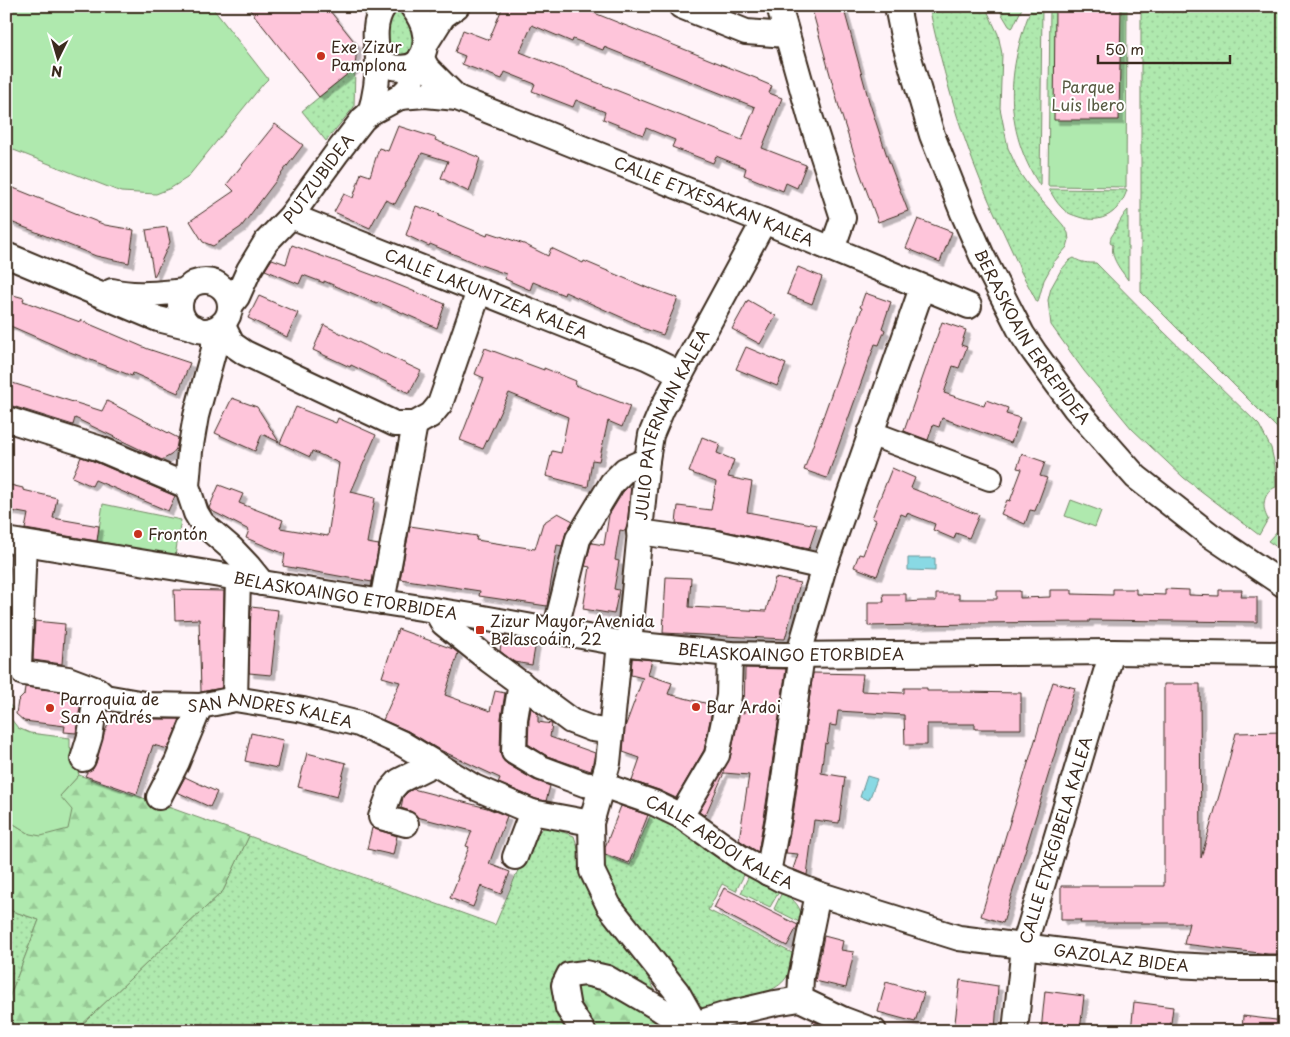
<svg xmlns="http://www.w3.org/2000/svg" width="1290" height="1037" font-family="'Playpen Sans',sans-serif">
<defs>
<pattern id="grass-dots" width="8" height="8" patternUnits="userSpaceOnUse" patternTransform="scale(1.25)"><rect width="8" height="8" fill="#afe9ae"/><path d="M2 2h.1M6 6h.1" fill="none" stroke="#97c895" stroke-width="1.8" stroke-linecap="round"/></pattern>
<pattern id="forest-firs" width="22" height="20" patternUnits="userSpaceOnUse" patternTransform="scale(1.25)"><rect width="22" height="20" fill="#afe9ae"/><path d="M5 1l3.5 6h-7zM16 11l3.5 6h-7z" fill="#97c895"/></pattern>
<filter id="shadow"><feDropShadow dx="4.5" dy="4.5" stdDeviation="0" flood-color="#0004"/></filter>
</defs>
<rect width="100%" height="100%" fill="#fff3f8"/>
<filter id="ink" filterUnits="userSpaceOnUse"><feTurbulence type="fractalNoise" baseFrequency=".02" numOctaves="2"/><feDisplacementMap in="SourceGraphic" scale="10" xChannelSelector="R" yChannelSelector="G"/><feConvolveMatrix kernelMatrix="1 2 1 2 8 2 1 2 1" color-interpolation-filters="sRGB"/></filter>
<g filter="url(#ink)">
<!-- grass -->
<path fill="url(#grass-dots)" stroke="#758a66" d="M929,6H985L998,34L1002,54L1000,108L1008,148L1019,172L1028,185L1063,225L1068,233L1069,240L1067,247L1054,262L1044,280L1038,302H1037L1020,270L1017,262C1005,235 992,209 981,182C958,126 941,65 929,6Z
M997,6H1023L1013,27L1012,28L1009,26Z
M1032,6H1042L1040,186C1002,127 1007,69 1032,6Z
M1141,6H1284V435L1141,292Z
M396,11L408,15L413,21L416,53L394,60L381,35L388,14Z
M355,68L354,107L326,141L302,111Z
M1049,189L1127,190C1120,212 1102,225 1079,217C1073,215 1066,213 1062,208C1056,202 1053,196 1049,189Z
M1128,210V280C1121,270 1110,258 1113,245L1110,243L1111,237C1117,229 1120,218 1128,210Z
M1074,258C1081,263 1088,263 1096,263L1163,331L1259,425L1271,448L1275,466L1276,487C1263,492 1261,508 1268,519L1259,535L1184,478L1132,429L1084,371L1051,325L1049,309L1048,300L1051,288L1061,270L1070,260Z
M1280,528H1284V552L1268,541Z
M651,814L673,825L745,873L736,891L722,884L708,910L794,954C789,977 786,984 764,993L765,998L701,1011L612,897L599,855L602,854L630,865Z
M546,826L574,836L584,867L636,956L671,1019L588,1031H75L223,891L249,836L495,925L532,837Z
M749,875L780,890L770,907L741,893Z
M782,892C794,899 804,909 801,923L774,909Z
M6,909L39,920L6,1006Z"/>
<!-- forest -->
<path fill="url(#forest-firs)" stroke="#758a66" d="M79,775L249,836L223,891L75,1031H6V1006L39,920L6,909V819L30,834L60,796Z
M570,978L601,987L679,1031H588Z"/>
<!-- park -->
<path fill="#afe9ae" stroke="#758a66" d="M6,6H211L268,79L263,84L187,178L171,188L156,194L121,192L6,147Z
M1050,6H1127L1126,187L1048,186Z
M1071,500L1101,511L1095,527L1065,516Z
M103,504L181,520L175,556L97,541Z
M6,703L12,707L11,719L18,728L30,733L70,738V747L79,775L60,796L72,810L68,829L41,836L30,834L6,819Z"/>
<!-- water -->
<path fill="#89d9e4" stroke="#6a9395" d="M908,558H935V571L908,570Z
M867,776L877,779L869,800L860,797Z"/>
<!-- building -->
<path fill="#fec5da" stroke="#3b2a1e" fill-rule="evenodd" filter="url(#shadow)" d="M247,6H326L357,45L355,68L319,97Z
M503,6H577L758,79V80L772,86L769,93L782,98L762,148L806,165L797,188L786,183L783,191L744,175L746,168L716,156L713,163L672,147L675,140L646,128L643,135L603,119L605,112L576,100L573,107L532,91L535,84L505,72L502,79L462,64L465,56L455,52L463,30L489,40ZM532,25L572,42L573,39L603,50L604,47L755,107L742,140L520,52Z
M811,6H843L869,101L888,159L908,211L878,222L859,170L839,107Z
M1055,6H1121L1119,120H1054Z
M275,124L303,145L241,227L213,246L203,242L190,221L234,191L227,184Z
M398,126L436,138L435,140L480,158L469,192L441,178L448,161L422,153L395,204L385,200L370,228L334,212L344,194L353,198L361,173L370,176L379,148L388,151Z
M6,185L105,225L134,230L129,263L96,256L6,220Z
M416,206L440,214L439,216L487,236L488,232L524,244L548,256L551,248L583,263L584,261L650,289V288L678,298L663,335L639,327V325L565,292L564,295L533,282L530,290L505,279L506,274L475,263L430,244L429,246L406,235Z
M918,219L952,232L940,262L906,248Z
M167,227L170,242L154,277L146,230Z
M292,245L386,280L445,304L437,328L378,302L377,304L324,281V283L303,275L299,284L265,270L272,259L286,264Z
M798,267L822,277L812,304L787,294Z
M6,293L24,298L23,301L80,322V320L148,349L190,363L178,393L133,373L132,376L70,352L6,324Z
M865,293L891,302L882,328L885,330L879,345L875,344L827,478L804,470L862,308L860,307Z
M259,296L298,313L287,337L248,318Z
M748,300L776,316L760,344L732,329Z
M942,322L966,330L961,345L967,347L959,368L953,366L944,393L984,406L986,400L1008,408L1006,414L1020,418L1011,443L942,418L939,427L933,425L928,440L904,431Z
M324,325L382,354L383,353L421,371L409,393L351,365L350,367L313,350Z
M746,347L786,364L777,386L736,369Z
M485,348L544,370V368L576,381L575,385L630,406L622,427L608,421L599,461L592,460L588,487L546,476L552,451L561,453L568,417L509,393L483,449L460,440L484,378L475,374Z
M6,381L102,411L107,401L178,438L176,449L171,455L162,460L75,418L73,425L6,404Z
M232,398L257,407L279,442L262,434L255,451L215,433Z
M296,407L336,423L338,418L376,435L351,492L375,498L367,543L379,545L372,582L283,566L285,554L246,538L249,530L210,510L209,508L219,485L243,494L239,503L283,520L280,528L328,536L339,463L312,451L310,457L280,443Z
M702,437L720,444L717,453L734,460L728,477L752,482L747,512L817,525L809,549L715,529L676,523L678,506L711,510L716,482L689,472Z
M1022,454L1045,462L1040,476L1047,478L1035,511L1030,510L1025,524L1001,514L1007,500L1010,501L1022,469L1017,468Z
M81,457L93,461L175,496L168,511L95,480L92,486L72,477Z
M892,468L915,478L911,488L979,515L969,538L956,533L954,539L933,530L935,524L907,513L906,516L901,514L877,576L854,567L859,554L863,555L876,520L872,518Z
M6,484L23,488V490L57,498L53,518L99,526L97,541L25,529L28,514L6,510Z
M628,487H631L627,527L625,531L620,530L615,560L619,561L614,589L619,590L614,614L583,609L590,567L585,566L591,544L592,543L604,545L609,515L623,492Z
M558,513L573,521L566,532L562,546L557,545L547,606L479,596L480,591L400,579L410,526L477,536L476,540L535,549L543,523Z
M666,577L691,578L689,607L766,611L775,578L800,583L785,639L663,633Z
M1113,589H1136V594L1165,595V589L1189,590V595L1219,596V590H1242L1241,597H1257V622L1089,620V622L973,623V624L868,626V602H884L883,594H906V602L921,601H936V594H959V599H997V591H1020V598L1050,597V590H1072V594L1113,595Z
M174,590L224,591L222,688L201,692L199,619L175,620Z
M251,607L278,610L271,675L249,673Z
M35,621L65,624L62,664L33,660Z
M398,629L453,649L458,653L445,695L490,711L495,691L505,693L501,718L500,752L502,758L507,764L534,780L550,786L546,801L536,799L498,783L500,778L438,749L408,731L383,720L400,682L382,677Z
M502,636L536,642L532,665L514,662L500,651Z
M632,658L652,660L648,675L672,683L668,694L713,705L704,750L676,798L659,790L632,781L640,758L623,752L625,727L643,678L631,675Z
M745,668L786,669L764,818L758,852L739,840L749,775L724,773L705,816L699,812L730,758L740,712L744,713Z
M813,673L863,674L861,691L904,693V688H927V691H962V692L1021,693V729H975V724H927V745H905L904,715L838,711L836,726L830,725L827,744L825,743L821,773L845,777L839,823L814,820L807,875L793,869L798,854L786,853L792,822Z
M1053,682L1075,688L1003,923L981,916Z
M1164,684H1200L1201,858L1227,768L1236,733L1284,732V954H1268L1184,944L1189,923H1080L1081,920H1061V886H1164Z
M25,687L65,692L74,696L73,700L81,701L76,733L64,732L65,726L24,721L16,714L18,701L24,695Z
M531,708L538,714V722L552,724L550,737L595,753L591,771L547,756L528,744L529,720Z
M114,713L148,719H180L168,749L153,745L137,794L85,776L87,772L93,769L96,763L104,733Z
M251,733L283,740L277,768L245,761Z
M307,753L346,763L337,797L298,787Z
M185,777L217,792L210,807L177,792Z
M413,789L487,808L507,816L489,864L510,872L501,894L481,886L473,907L450,898L458,878L457,877L469,847L466,846L472,831L417,817L415,814L410,811L401,808L403,797L408,792Z
M621,806L648,815L629,863L605,854V847Z
M372,828L397,836L393,855L367,849Z
M724,888L798,925L787,946L714,908Z
M824,936L843,941L841,950L854,952L846,988L815,981Z
M960,980L998,986L995,1031H954Z
M886,982L924,993L915,1022L878,1012Z
M1045,991L1084,996L1080,1031H1041Z
M1134,1002L1173,1007L1170,1031H1131Z
M1243,1016L1284,1021V1031H1242Z
M813,1021L835,1031H810Z"/>
<g fill="none" stroke-linecap="round" stroke-linejoin="round">
<defs>
<g id="minor">
<path d="M384,6C373,21 375,40 378,57C381,59 384,63 387,65C395,69 409,69 417,63C424,57 427,43 425,34C424,24 418,14 412,6"/>
<path d="M681,6L746,32L787,35"/>
<path d="M779,6L810,116L843,218L832,249"/>
<path id="s1" d="M897,6L904,41L932,135L963,213L982,256L1022,334L1034,352L1075,408L1136,477L1210,535L1284,585"/>
<path d="M426,43L443,16L457,6"/>
<path d="M421,57L427,68L457,98"/>
<path id="s2" d="M400,97L425,95L457,98L764,221L969,306"/>
<path d="M370,113C376,95 378,76 378,57"/>
<path id="s3" d="M291,216L646,357L681,374"/>
<path d="M6,255L158,319L195,328"/>
<circle cx="205" cy="306" r="25"/>
<path d="M112,291C136,297 161,293 186,291"/>
<path id="s4" d="M230,306L237,297L249,270L266,242L291,216L336,154L363,119L370,113L400,97L409,88L417,63"/>
<path d="M222,324L232,344L245,353L395,424H415L431,415L440,404L479,291"/>
<path d="M214,329V349L196,416L190,451L187,486L196,513L202,523L231,548L249,567L262,583"/>
<path d="M6,419L98,448L187,486"/>
<path d="M870,433L990,478"/>
<path d="M639,532L712,542L824,567"/>
<path id="s5" d="M6,540L238,578L262,583L472,616L620,643L730,654L784,655L1112,652L1284,654"/>
<path id="s6" d="M24,544L19,666L24,673L68,679L97,690L105,697L150,705L200,706L235,699L303,710L359,724L401,743L474,787L532,812L591,823"/>
<path d="M382,602L415,424"/>
<path d="M436,611L443,623L489,660L571,721L592,729L611,732"/>
<path d="M555,631L578,539L612,483L625,470L647,460"/>
<path d="M620,643L608,763L591,823L592,871L609,906L677,992L699,1031"/>
<path id="s7" d="M629,644L647,460L651,435L662,409L764,221"/>
<path id="s8" d="M521,683L515,719L514,752L541,768L584,784L611,788L654,803L681,816L741,858L780,879L818,894L959,938L1174,965L1235,968H1284"/>
<path d="M235,699L238,578"/>
<path d="M83,759L90,736L97,690"/>
<path d="M159,797L177,762L200,706"/>
<path d="M681,816L717,755L729,696L730,654"/>
<path d="M406,824L381,817L391,790L399,781L435,763"/>
<path d="M515,857L532,812"/>
<path d="M768,873L778,820L802,655V643L824,567L922,288"/>
<path d="M800,999L801,977L818,894"/>
<path d="M695,1024L724,1015L775,1003L800,999L842,1019L874,1031"/>
<path d="M583,1031L568,1008L564,985L569,975L585,973L607,978L660,1009L693,1031"/>
<path id="s9" d="M1015,1031L1024,946L1112,652"/>
</g>
</defs>
<!-- minor casing -->
<use href="#minor" stroke="#3b2a1e" stroke-width="28"/>
<!-- minor -->
<use href="#minor" stroke="#fff" stroke-width="24"/>
</g>
</g>
<!-- markers -->
<g fill="#c8321e" stroke="#fff" stroke-width="2">
<circle cx="321" cy="56" r="5"/>
<circle cx="138" cy="534" r="5"/>
<rect x="475" y="625" width="10" height="10" rx="2.5"/>
<circle cx="696" cy="707" r="5"/>
<circle cx="50" cy="708" r="5"/>
</g>
<g text-anchor="middle" stroke-width="4" stroke-linejoin="round" paint-order="stroke">
<!-- poi labels -->
<g font-size="16" fill="#3b2a1e" stroke="#fff" text-anchor="start">
<text x="331" y="53">Exe Zizur<tspan x="331" dy="18">Pamplona</tspan></text>
<text x="148" y="540">Frontón</text>
<text x="490" y="627">Zizur Mayor, Avenida<tspan x="490" dy="18">Belascoáin, 22</tspan></text>
<text x="60" y="705">Parroquia de<tspan x="60" dy="18">San Andrés</tspan></text>
<text x="706" y="713">Bar Ardoi</text>
</g>
<!-- park labels -->
<g font-size="16" fill="#585a42" stroke="#fff">
<text x="1088" y="93">Parque<tspan x="1088" dy="18">Luis Ibero</tspan></text>
</g>
<!-- street labels -->
<g font-size="16" fill="#3b2a1e" stroke="#fff">
<text dy="6" stroke="none"><textPath href="#s4" startOffset="156">PUTZUBIDEA</textPath></text>
<text dy="6" stroke="none"><textPath href="#s2" startOffset="334">CALLE ETXESAKAN KALEA</textPath></text>
<text dy="6" stroke="none"><textPath href="#s3" startOffset="210">CALLE LAKUNTZEA KALEA</textPath></text>
<text dy="6" stroke="none"><textPath href="#s1" startOffset="360">BERASKOAIN ERREPIDEA</textPath></text>
<text dy="6" stroke="none"><textPath href="#s7" startOffset="226">JULIO PATERNAIN KALEA</textPath></text>
<text dy="6" stroke="none"><textPath href="#s5" startOffset="344">BELASKOAINGO ETORBIDEA</textPath></text>
<text dy="6" stroke="none"><textPath href="#s5" startOffset="794">BELASKOAINGO ETORBIDEA</textPath></text>
<text dy="6" stroke="none"><textPath href="#s6" startOffset="384">SAN ANDRES KALEA</textPath></text>
<text dy="6" stroke="none"><textPath href="#s9" startOffset="196">CALLE ETXEGIBELA KALEA</textPath></text>
<text dy="6" stroke="none"><textPath href="#s8" startOffset="296">CALLE ARDOI KALEA</textPath></text>
<text dy="6" stroke="none"><textPath href="#s8" startOffset="719">GAZOLAZ BIDEA</textPath></text>
</g>
</g>
<!-- margin -->
<rect width="1290" height="1037" fill="none" stroke="#fff" stroke-width="25"/>
<rect x="12" y="12" width="1265" height="1012" fill="none" stroke="#3b2a1e" stroke-width="2" filter="url(#ink)"/>
<!-- north arrow -->
<g transform="translate(58 58) rotate(185)" stroke="#ffffff" stroke-width="4" paint-order="stroke">
<path d="M0-4L9 19L0 12L-9 19Z" fill="#3b2a1e"/>
<text y="-8" font-size="14" font-weight="bold" text-anchor="middle" fill="#3b2a1e">N</text>
</g>
<!-- scale -->
<path d="M1098 55v8h132v-8" fill="none" stroke="#3b2a1e" stroke-width="2.5"/>
<text x="1105" y="55" font-size="15" fill="#3b2a1e" stroke="#ffffff" stroke-width="4" paint-order="stroke">50 m</text>
</svg>
